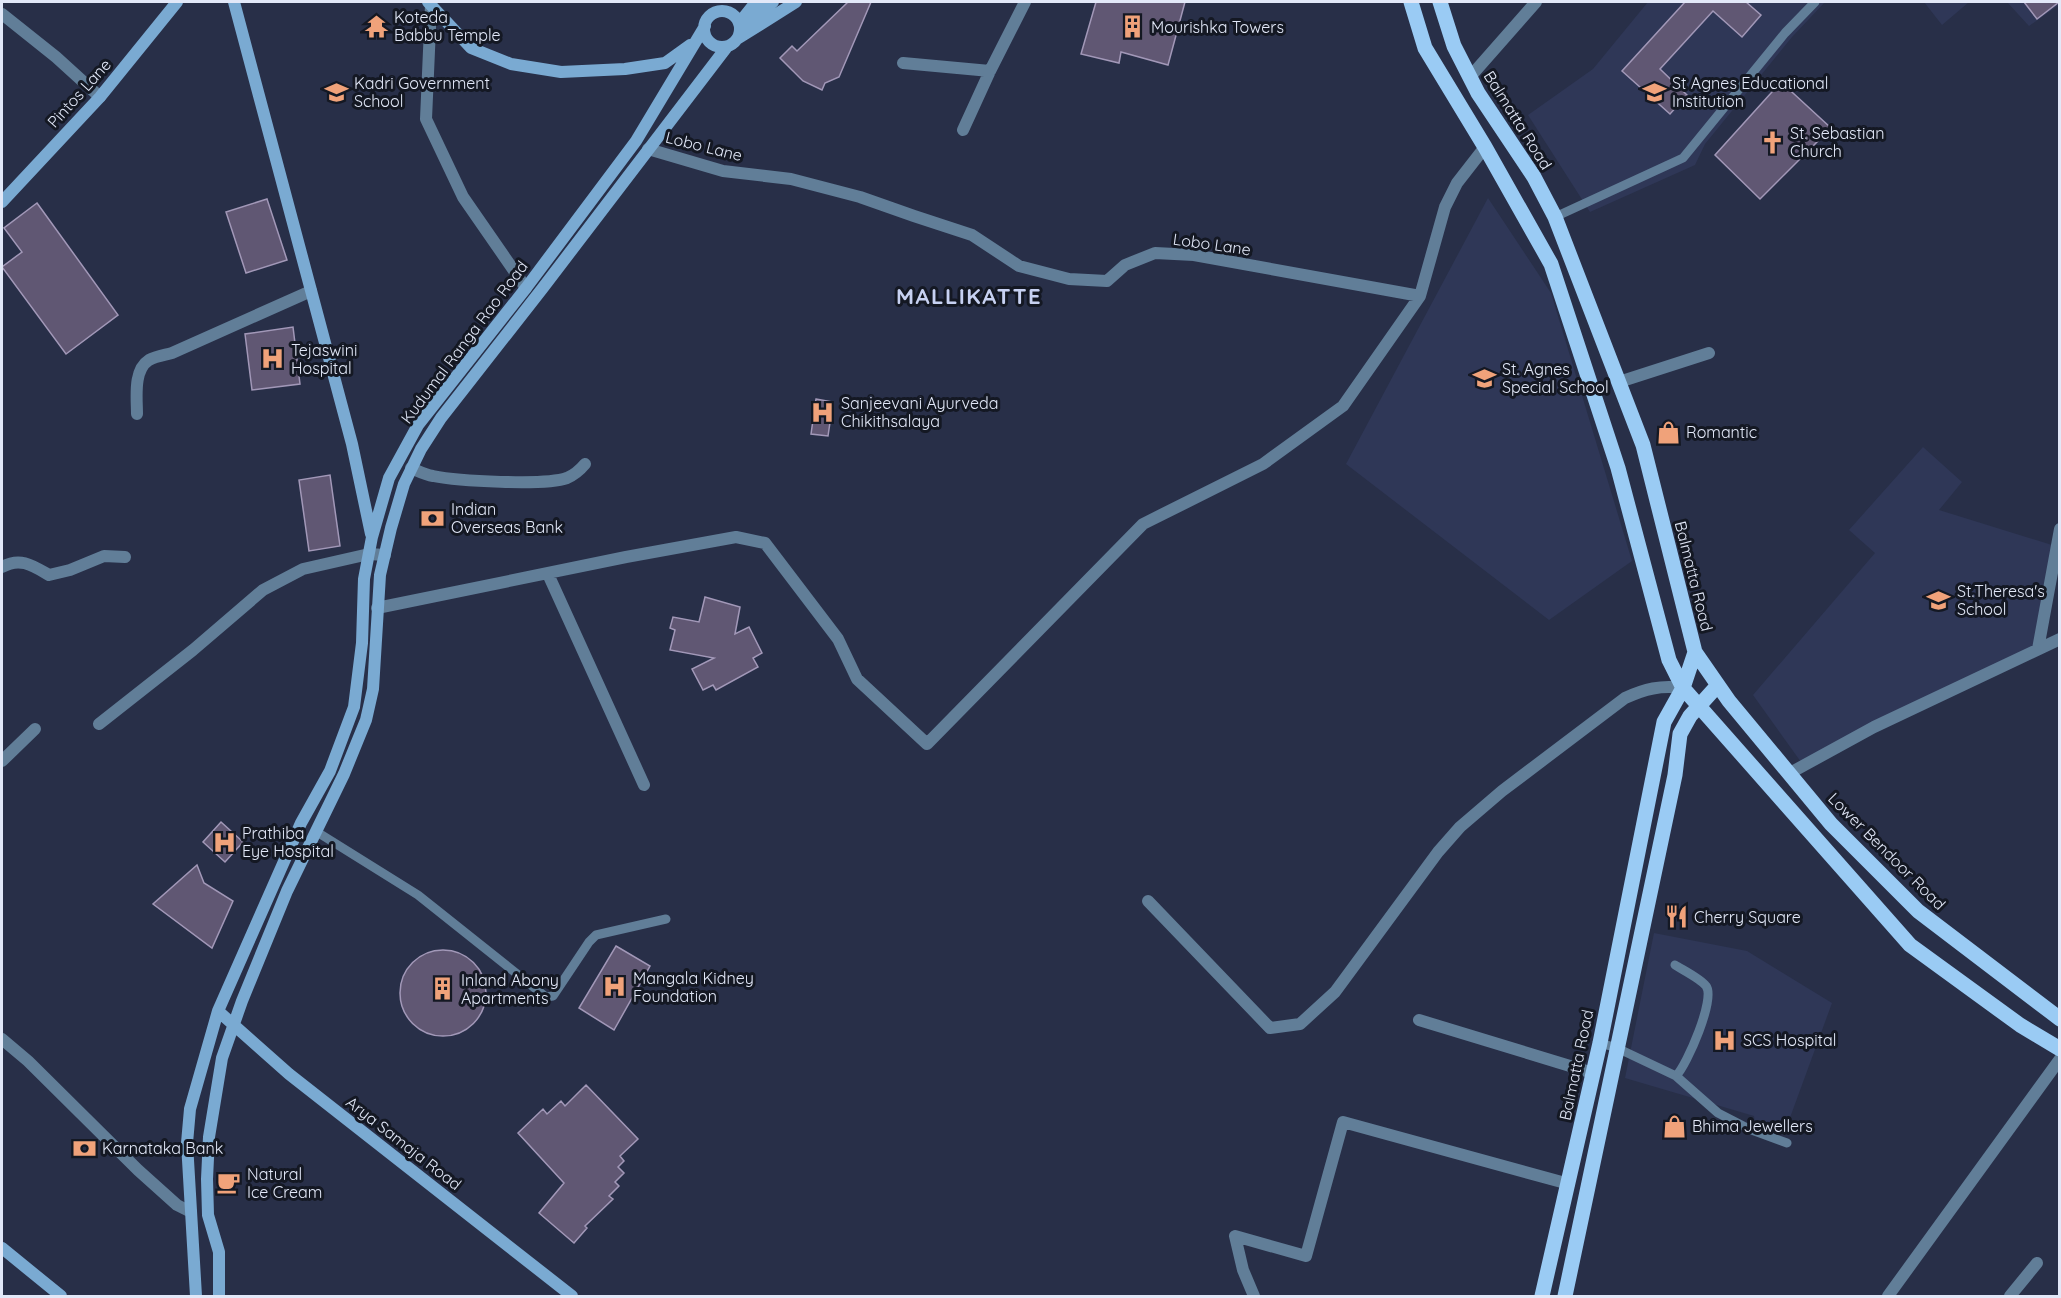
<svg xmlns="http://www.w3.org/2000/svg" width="2061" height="1298" font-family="Quicksand,sans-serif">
<rect width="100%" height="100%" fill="#282f48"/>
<!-- built -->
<path fill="#2f3757" d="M1648,2H1825L1792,37L1705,144L1695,165L1590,212L1528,115L1593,69Z
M1924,2H1969L1942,25Z
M2007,2H2059V5L2029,26Z
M1488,198L1551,293L1632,561L1549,620L1346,464Z
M1923,447L1962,482L1939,510L2052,545L2034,646L1801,762L1753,695L1875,553L1849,530Z
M1654,933L1747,951L1832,1003L1784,1134L1755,1125L1754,1116L1625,1078Z"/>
<!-- building -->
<path fill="#605773" stroke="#a298b8" stroke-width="1.5" d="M848,2H871L839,77L825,83L822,90L803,81L780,58L792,46L797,51Z
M1096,2H1185L1168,65L1121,52L1119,63L1081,54Z
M1685,2H1746L1761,15L1742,37L1713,11L1660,69L1687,95L1670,114L1622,71Z
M2024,2H2059L2037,19Z
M1781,82L1831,128L1760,199L1715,155Z
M267,199L287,260L246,273L226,212Z
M37,203L118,315L66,354L2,267L22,252L4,228Z
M293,327L300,384L252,390L245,334Z
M816,399L833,402L828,436L811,434Z
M330,475L340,546L309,551L299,480Z
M705,597L740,607L735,634L749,627L762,653L753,658L758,667L716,690L713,685L703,690L692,669L714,658L670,650L675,630L670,628L673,617L699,622Z
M221,822L243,842L225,862L203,842Z
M197,865L204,883L233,901L212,948L153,904Z
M616,946L650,966L614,1030L579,1008Z
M400 993a43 43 0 1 1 86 0a43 43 0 1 1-86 0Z
M586,1085L638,1139L620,1156L624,1161L618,1167L624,1173L615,1182L619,1186L609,1196L613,1199L585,1226L587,1228L574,1243L539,1213L564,1183L518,1133L543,1109L547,1114L561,1101L565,1106Z"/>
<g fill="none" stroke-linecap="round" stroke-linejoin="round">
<!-- lane -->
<path stroke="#617e98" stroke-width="9" d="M1555,217L1683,158L1785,33L1815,2
M317,832L418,895L546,997L553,996L589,942L596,935L666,919
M1600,1043L1617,1048L1676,1076C1687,1065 1716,998 1706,986C1701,979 1683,970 1675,965
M1676,1076L1718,1113L1749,1129L1787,1143"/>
<!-- street -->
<path stroke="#617e98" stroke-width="12" d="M431,5L426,119L463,197L526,288
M2,14L56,57L100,97
M903,63L990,71
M1470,77L1536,2
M963,130L990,71L1025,2
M648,149L723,171L791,179L860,197L914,216L972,235L1019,266L1069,279L1107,281L1125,265L1155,253L1194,255L1420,296L1445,207L1457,183L1485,147
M1619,382L1709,353
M137,414C137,398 133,370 149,360C156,356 165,355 172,353L311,291
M411,468C418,471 426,475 433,476C457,481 545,486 567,478C574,475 580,470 585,464
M2,567C20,557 32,565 49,575L70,570L104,556L125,557
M548,574L644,785
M377,608L626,557L736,537L765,543L838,639L857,679L927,744L1143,524L1263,464L1343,406L1420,296
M2038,649L2060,529
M99,724L193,650L263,590L303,569L369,554L385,555
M2,761L35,729
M1790,773L1874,727L2060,639
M1148,901L1270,1028L1300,1024L1335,992L1438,852L1460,827L1502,791L1625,698C1645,689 1660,685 1683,688
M1419,1020L1593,1073
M2,1039L28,1061L138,1170L177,1205L191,1212
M1254,1296L1243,1270L1235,1236L1306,1256L1343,1122L1569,1184
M1888,1296L2060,1059
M2010,1296L2037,1263"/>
<!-- secondary -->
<path stroke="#7aaad2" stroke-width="12" d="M234,2L352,444L371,534
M428,2L471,48L511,64L561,72L625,69L665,63L690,45
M704 29a18 18 0 1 1 36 0a18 18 0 1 1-36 0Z
M740,22L756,2
M741,27L773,2
M737,39L796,2
M2,202L100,97L177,2
M218,1011L289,1074L572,1296
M2,1248L61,1296
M196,1296L187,1143L190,1109L218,1011L301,823L330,771L354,707L362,643L364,579L372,537L389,478L418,425L526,288L636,141L705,26
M219,1296V1252L208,1215L207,1179L209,1137L222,1058L242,1001L287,891L344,774L366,720L373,689L380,575L391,528L404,484L421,449L441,418L542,289L726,48"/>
<!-- primary -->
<path stroke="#9acbf4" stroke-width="15" d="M1411,2L1425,48L1485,147L1551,264L1618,468L1669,660L1683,688L1910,945L2020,1025L2060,1049
M1440,2L1454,46L1478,93L1534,177L1555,217L1643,445L1695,652L1683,688L1664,722L1600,1043L1542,1296
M1695,652L1729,701L1831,824L1918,911L2060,1019
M1565,1296L1675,775L1680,734L1690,716L1718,685"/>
</g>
<!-- icons -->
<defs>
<symbol id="temple-bare" viewBox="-9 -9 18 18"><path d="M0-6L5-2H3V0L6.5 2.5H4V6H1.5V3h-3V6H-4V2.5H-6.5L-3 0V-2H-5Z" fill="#f0a27a" stroke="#141823" stroke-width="2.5" paint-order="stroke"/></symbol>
<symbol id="building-bare" viewBox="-9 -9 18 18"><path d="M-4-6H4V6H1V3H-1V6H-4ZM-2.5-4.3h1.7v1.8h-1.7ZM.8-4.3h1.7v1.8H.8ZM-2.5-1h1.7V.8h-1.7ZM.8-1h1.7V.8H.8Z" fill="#f0a27a" stroke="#141823" stroke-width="2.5" paint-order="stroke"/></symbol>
<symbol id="school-bare" viewBox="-9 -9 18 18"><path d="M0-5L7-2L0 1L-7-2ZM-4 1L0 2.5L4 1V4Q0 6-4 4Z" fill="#f0a27a" stroke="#141823" stroke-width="2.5" paint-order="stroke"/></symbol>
<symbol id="church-bare" viewBox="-9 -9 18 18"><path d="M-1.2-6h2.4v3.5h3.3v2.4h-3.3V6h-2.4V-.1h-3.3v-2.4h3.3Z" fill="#f0a27a" stroke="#141823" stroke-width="2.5" paint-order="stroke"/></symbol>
<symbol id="hospital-bare" viewBox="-9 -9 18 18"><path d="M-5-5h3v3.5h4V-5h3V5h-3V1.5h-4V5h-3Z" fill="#f0a27a" stroke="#141823" stroke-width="2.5" paint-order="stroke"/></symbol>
<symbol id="shop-bare" viewBox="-9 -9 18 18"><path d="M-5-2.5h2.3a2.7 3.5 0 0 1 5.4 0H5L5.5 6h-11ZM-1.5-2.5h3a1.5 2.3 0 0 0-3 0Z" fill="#f0a27a" stroke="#141823" stroke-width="2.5" paint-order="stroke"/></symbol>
<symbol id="bank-bare" viewBox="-9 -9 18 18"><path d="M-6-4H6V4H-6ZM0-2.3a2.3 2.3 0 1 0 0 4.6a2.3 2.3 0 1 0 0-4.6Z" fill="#f0a27a" stroke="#141823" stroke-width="2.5" paint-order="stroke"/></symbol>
<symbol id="restaurant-bare" viewBox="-9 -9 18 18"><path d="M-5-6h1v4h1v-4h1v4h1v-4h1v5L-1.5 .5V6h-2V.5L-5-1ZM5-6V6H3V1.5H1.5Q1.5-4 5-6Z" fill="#f0a27a" stroke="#141823" stroke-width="2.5" paint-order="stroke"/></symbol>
<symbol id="cafe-bare" viewBox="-9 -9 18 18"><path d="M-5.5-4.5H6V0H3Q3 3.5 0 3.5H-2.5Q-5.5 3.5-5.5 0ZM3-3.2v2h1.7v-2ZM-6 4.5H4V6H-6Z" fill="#f0a27a" stroke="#141823" stroke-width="2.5" paint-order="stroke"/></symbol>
</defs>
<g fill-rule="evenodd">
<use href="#temple-bare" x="360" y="10" width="33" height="33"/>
<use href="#building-bare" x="1116" y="10" width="33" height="33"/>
<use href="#school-bare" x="320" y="76" width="33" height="33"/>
<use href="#school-bare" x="1638" y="76" width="33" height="33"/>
<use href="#church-bare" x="1756" y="126" width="33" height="33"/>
<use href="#hospital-bare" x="256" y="342" width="33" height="33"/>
<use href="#school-bare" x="1468" y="362" width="33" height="33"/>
<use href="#hospital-bare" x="806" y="396" width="33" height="33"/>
<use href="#shop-bare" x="1652" y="416" width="33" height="33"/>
<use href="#bank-bare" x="416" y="502" width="33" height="33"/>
<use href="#school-bare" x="1922" y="584" width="33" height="33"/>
<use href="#hospital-bare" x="208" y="826" width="33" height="33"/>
<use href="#restaurant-bare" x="1660" y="900" width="33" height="33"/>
<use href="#hospital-bare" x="598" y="970" width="33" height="33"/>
<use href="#building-bare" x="426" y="972" width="33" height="33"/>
<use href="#hospital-bare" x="1708" y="1024" width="33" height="33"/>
<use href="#shop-bare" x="1658" y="1110" width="33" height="33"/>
<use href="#bank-bare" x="68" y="1132" width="33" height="33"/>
<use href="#cafe-bare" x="212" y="1166" width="33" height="33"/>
</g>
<g text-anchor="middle" stroke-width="6" stroke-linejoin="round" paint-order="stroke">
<!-- poi labels -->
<g font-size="16" fill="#e2e8f8" stroke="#141823" text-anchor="start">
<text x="394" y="23">Koteda<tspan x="394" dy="18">Babbu Temple</tspan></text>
<text x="1151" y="33">Mourishka Towers</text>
<text x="354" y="89">Kadri Government<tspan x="354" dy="18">School</tspan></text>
<text x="1672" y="89">St Agnes Educational<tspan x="1672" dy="18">Institution</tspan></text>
<text x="1790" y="139">St. Sebastian<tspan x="1790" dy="18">Church</tspan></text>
<text x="291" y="356">Tejaswini<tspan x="291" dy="18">Hospital</tspan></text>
<text x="1502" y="375">St. Agnes<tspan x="1502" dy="18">Special School</tspan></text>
<text x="841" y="409">Sanjeevani Ayurveda<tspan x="841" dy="18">Chikithsalaya</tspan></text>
<text x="1686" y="438">Romantic</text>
<text x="451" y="515">Indian<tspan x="451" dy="18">Overseas Bank</tspan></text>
<text x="1957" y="597">St.Theresa's<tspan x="1957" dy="18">School</tspan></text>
<text x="242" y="839">Prathiba<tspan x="242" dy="18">Eye Hospital</tspan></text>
<text x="1694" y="923">Cherry Square</text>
<text x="633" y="984">Mangala Kidney<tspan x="633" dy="18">Foundation</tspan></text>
<text x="461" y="986">Inland Abony<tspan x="461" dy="18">Apartments</tspan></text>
<text x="1743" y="1046">SCS Hospital</text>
<text x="1692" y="1132">Bhima Jewellers</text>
<text x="102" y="1154">Karnataka Bank</text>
<text x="247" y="1180">Natural<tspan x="247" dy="18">Ice Cream</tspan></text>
</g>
<!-- street labels -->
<g font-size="16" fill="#e2e8f8" stroke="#141823">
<text transform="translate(79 93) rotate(-48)" y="6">Pintos Lane</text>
<text transform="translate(1518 120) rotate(58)" y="6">Balmatta Road</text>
<text transform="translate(704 146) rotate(14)" y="6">Lobo Lane</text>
<text transform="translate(1212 244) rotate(8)" y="6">Lobo Lane</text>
<text transform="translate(464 342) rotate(-53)" y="6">Kudumal Ranga Rao Road</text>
<text transform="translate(1694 576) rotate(76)" y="6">Balmatta Road</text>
<text transform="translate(1887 851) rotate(45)" y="6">Lower Bendoor Road</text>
<text transform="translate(1576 1065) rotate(-78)" y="6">Balmatta Road</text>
<text transform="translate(404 1143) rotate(38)" y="6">Arya Samaja Road</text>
</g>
<!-- district labels -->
<g font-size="22" font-weight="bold" letter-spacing="1.5" fill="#c7d1f2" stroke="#141823">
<text x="969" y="304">MALLIKATTE</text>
</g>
</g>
<!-- border -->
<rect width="2061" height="1298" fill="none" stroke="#e2e8f8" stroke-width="6"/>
</svg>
